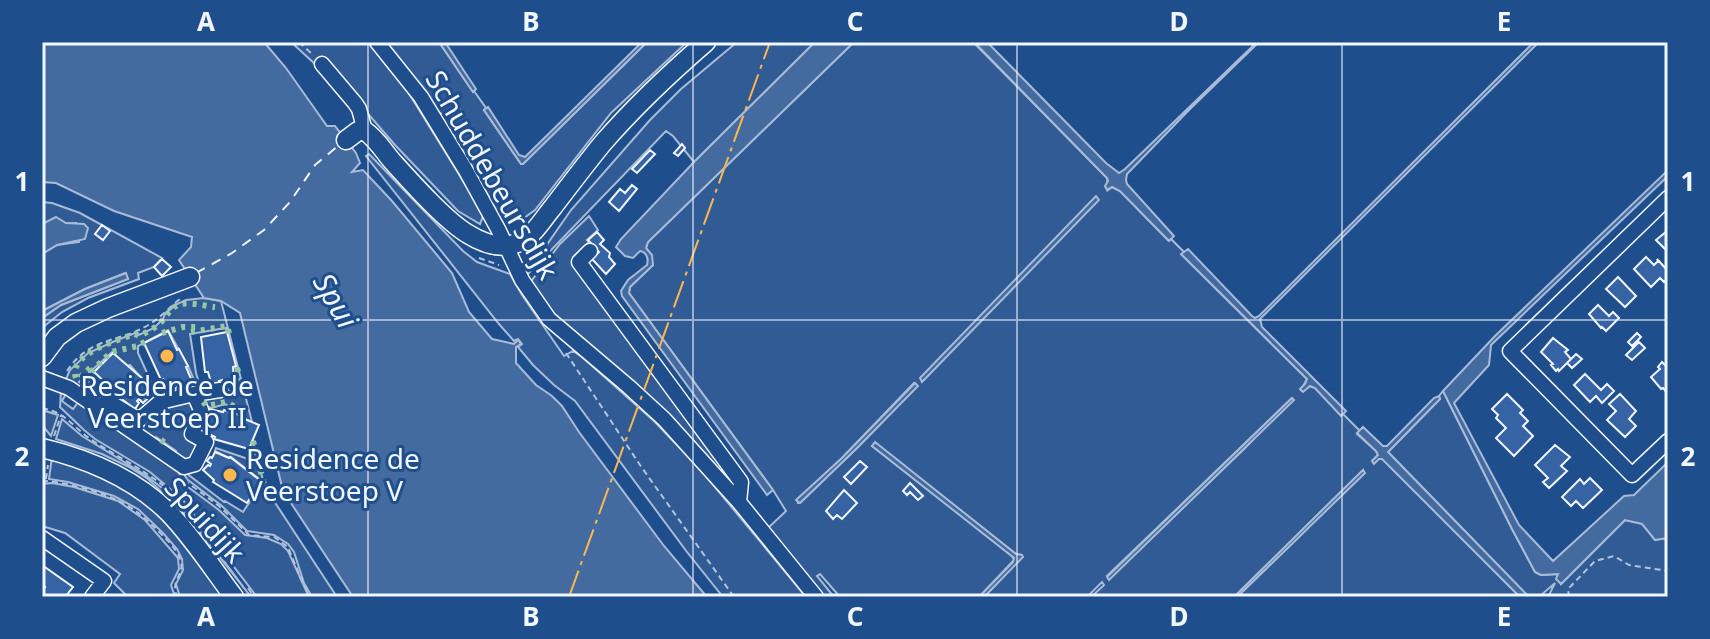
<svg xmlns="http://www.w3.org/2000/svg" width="1710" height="639" font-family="'Noto Sans',sans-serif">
<rect width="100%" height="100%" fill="#1f4e8c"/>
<!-- built -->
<path fill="#305b95" stroke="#a8bbd7" stroke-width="2" fill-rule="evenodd" d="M291,42H369L408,92L478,205L483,216L480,224L458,211L395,145L363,108Z
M385,42H439L473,92L474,91L486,108L484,110L521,164H523L647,42H687L611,113L535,210L524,218L514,220L497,212L490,204L449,131L452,122L463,113L459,108L446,115L439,113Z
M737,42H815L694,162L673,136L666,131L527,275L525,276L527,267L541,253L571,210L650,120L681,89Z
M854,42H973L1107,178L1108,190L1112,187L1120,191L1168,240L1171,239L1184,252L1182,255L1307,379L1301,390L1303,391L1310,386L1315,388L1341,415L1343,414L1360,431L1357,434L1376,451L1378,455L1372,461L1382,458L1520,597H1237L1364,473L1363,470L1234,597H1091L1104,585L1102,582L1087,597H984L1022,557V555L1016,554L875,443L872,446L1012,555L1014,560L979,597H840L820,574L817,576L834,597H821L767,529L786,511L773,490L629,293L630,287L653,265L646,248L648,242ZM914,383L917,386L857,448L800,503H798L797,500L842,458ZM1292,398L1245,448L1109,579L1107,576Z
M369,154L463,251L477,262L510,274L522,295L564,356L573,351L582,357L654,421L700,469L806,597H723L687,552L575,401L554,385L533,365L518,347L522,344L518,339L514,341L499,324L366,156Z
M42,202L52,203L80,213L162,258L154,267L138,273L139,279L88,298L62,312L42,328V318L61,305L128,279L125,273L85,289L42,311V254L57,245L79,242L76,223L42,224Z
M589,216L598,230L587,240L589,242L573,257L728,466L737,482L734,485L633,383L553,313L529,284L560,244Z
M204,298L221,301L252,422L243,418V413L225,404L212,408L205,406L202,398L234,390L237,375L232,348H230L226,328L190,334L196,373L200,386L198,389L188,366L168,330L138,346V353L152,384L156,385L162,395L157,399L142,381L143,380L130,365L127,366L112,352L79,382L84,386L91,379L101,393L98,398L96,399L66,379L70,370L88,353L115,341L135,333L139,335L154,328L163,319L165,314L177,304L186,300Z
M61,391L67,392L62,401L73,409L79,401L179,470L180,481L219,510L245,535L267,538L281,544L288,551L309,597H257L182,499L150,472L95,439L84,430L60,407Z
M1443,391L1512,529L1535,572L1541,575L1559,574L1561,584L1625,520L1642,523L1655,540L1668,538V597H1548L1555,583L1539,597H1529L1388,452L1440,399L1439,396Z
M189,399L193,402L199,445L190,459L185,462L175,455L176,451L156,437L153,440L141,431V428L156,410Z
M42,410L58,415L51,436L42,425Z
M62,419L82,436L147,476L167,492L191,517L251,597L187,516L148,479L129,467L102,454L56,439Z
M253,441L267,496L272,498L337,597H312L304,583L294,552L288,544L274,535L247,531L222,506L188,480L185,476L186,473L224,502L225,501L243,512L263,482L231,457L229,458L215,451L216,448L251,460L253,456L250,450Z
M52,457L97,470L165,517L227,597H180L176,584L183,570L182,559L177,549L163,533L138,509L114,496L68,482L49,479Z
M52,483L74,487L118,501L145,520L178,558L179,569L171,585L175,597H128L114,583L120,574L65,533L42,526V484Z"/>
<!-- water -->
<path fill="#446ba0" stroke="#a8bbd7" stroke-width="2" d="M42,42H264L286,68L327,126H335L356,153L360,163L352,172L363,170L392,201L452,273L469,312L492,339L514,344L518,340L521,344L516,347V363L536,385L552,396L562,406L579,432L664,546L707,597H353L283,491L240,313L221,301L204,298L179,260L191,247L192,237L114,211L56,183L42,182Z
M439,42H445L476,89L473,92Z
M642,42H647L523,164H521L484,110L488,107L519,155L525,157Z
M815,42H854L648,242L646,248L652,255L653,265L630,287L629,293L773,490L767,495L622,296L621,291L628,280L647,265C649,258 646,252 640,251L633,258L625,256L616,247L621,239L694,162Z
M974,42H987L1106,163L1119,173L1125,169L1257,42H1259L1189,110L1127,174L1126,180L1127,184L1174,236L1169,241L1120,191L1112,187L1107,190L1105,186L1108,181L1107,178Z
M1534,42H1539L1260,319L1262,327L1346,411L1341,416L1315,388L1310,386L1303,392L1300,389L1305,384L1307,379L1181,254L1188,249L1252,316L1255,318L1259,316Z
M1668,170V176L1491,345L1489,365L1454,403L1519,525L1553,561L1624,496L1634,495L1668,462V538L1655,540L1642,524L1625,520L1561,584L1556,579L1558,574L1541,575L1535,572L1512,529L1443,391L1495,336Z
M1096,196L1099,200L922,382L920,378Z
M56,217L66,223L84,224L88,228L85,239L57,245L42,254V224Z
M126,273L128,279L61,305L42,318V311L85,289Z
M915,383L918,386L857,448L800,503L796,500L842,458Z
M1439,396L1440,399L1388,452L1529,597H1520L1382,459H1379L1374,464L1372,461L1378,455L1376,451L1357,433L1363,427L1383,446H1387L1434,398Z
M1292,398L1294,400L1109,580L1107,577Z
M875,442L1016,554L1022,555L1023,557L984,597H979L1013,562L1014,558L872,446Z
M1363,470L1365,473L1237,597H1234Z"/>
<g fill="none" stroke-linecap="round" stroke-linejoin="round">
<!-- ferry -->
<path stroke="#f2f6ff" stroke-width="2" stroke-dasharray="10 8" stroke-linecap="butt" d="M196,273L232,253L264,230L290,202L315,165L338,146"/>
</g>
<!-- building -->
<path fill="#3563a3" stroke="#f2f6ff" stroke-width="2" d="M682,144L685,148L678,156L674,153Z
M650,150L655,154L637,173L632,169Z
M632,185L637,189L619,211L609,202L620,189L625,193Z
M102,225L110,231L103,240L95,234Z
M1667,231H1668V252L1656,240Z
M597,232L604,240L600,244L610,253L609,257L615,264L606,274L592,259L599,252L588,240Z
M1646,257L1654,265L1658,261L1657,259L1668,271V278L1664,282L1660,278L1651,287L1634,269Z
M162,259L171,267L162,276L154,267Z
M1618,277L1636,296L1625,307L1606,289Z
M1598,305L1609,316L1613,312L1619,318L1606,331L1602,327L1601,328L1589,314Z
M168,331L177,350L179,349L188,366L186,367L192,381L185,384L186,386L182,388L179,383L176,385L178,387L171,391L163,379L161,380L144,343Z
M227,332L236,366L233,367L234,382H227L228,385L223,386L222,380L219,381V383L212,386L208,372H205L201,337Z
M1637,333L1641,337L1632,346L1628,342Z
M1553,338L1568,350L1565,352L1571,359L1559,371L1558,369L1556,371L1551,365L1553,364L1541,352Z
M1639,342L1645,348L1632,360L1626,355Z
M113,353L143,379L141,381L151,393L145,398L147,399L143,403L139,399L137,401L139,403L135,409L123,400L121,402L107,388L109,386L94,372Z
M1576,354L1582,359L1572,368L1567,363Z
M1662,362L1668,368L1666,374L1668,376L1667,393L1663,388L1661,389L1651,377L1660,369L1658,367Z
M1585,374L1601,390L1607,384L1614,391L1602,403L1596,396L1590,402L1574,385Z
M1507,394L1523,410L1520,413L1528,421L1523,426L1533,436L1514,456L1496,438L1506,428L1496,418L1498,415L1492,409Z
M1620,394L1636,411L1629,419L1636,426L1625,437L1607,420L1616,411L1609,404Z
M209,409L223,412L224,410L242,416V418L259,425L249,449L214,439L215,437L201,430L205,423L207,424L208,421L203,419L205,415L207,416Z
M1555,445L1570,457L1561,466L1567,471L1549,488L1543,482L1548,478L1535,465Z
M215,452L229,458L230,457L261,481L247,503L213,482L214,480L203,470L208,465L210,466L211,464L207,461L210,457L212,458Z
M860,461L867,467L851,484L844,477Z
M1590,478L1602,490L1583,508L1576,501L1571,506L1562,497L1580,479L1584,484Z
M910,483L923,496L918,500L910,492L907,495L903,491Z
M844,490L857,503L842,519L837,515L833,519L826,511Z
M42,565L73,587L65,597H42V591L45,587L42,585Z"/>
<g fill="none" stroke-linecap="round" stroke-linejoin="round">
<defs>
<path id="minor" d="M377,42L421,97L465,169L498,229L522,280L549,319L628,386L664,419L739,502L816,597
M322,64L355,103L359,109L365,131
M1668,198L1510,351L1632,475L1668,441
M590,251L579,262L741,482L739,502
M42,378L69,388L184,467L195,464L206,442L192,434L201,410L194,394L160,402L139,420L108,401L98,407
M194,394L220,390
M42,538L104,581L92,597"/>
<path id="major" d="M346,140L358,131H365C377,139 384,152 393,162C412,183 445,220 468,234C484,244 502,250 520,242C534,235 543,219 553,207C569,186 585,165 602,144C634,107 669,74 706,42
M42,357L57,337L76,323L108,308L190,277
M42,448C88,459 135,479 169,513C193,538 213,569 234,597"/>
</defs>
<!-- minor casing -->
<use href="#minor" stroke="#f2f6ff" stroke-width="17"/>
<!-- major casing -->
<use href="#major" stroke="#f2f6ff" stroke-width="21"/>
<!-- path -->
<path stroke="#b3c4dc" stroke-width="2" stroke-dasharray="6 4" stroke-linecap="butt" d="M299,42L313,55
M479,258L499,265
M566,353L640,465L734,597
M67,371C90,336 120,343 150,324C161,317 170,307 180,299
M42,408C66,413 70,424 89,438C119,459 150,471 177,498
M54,436L61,415
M46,479L48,465
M184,480L219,506L249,535L274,537L288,547L301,579L310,597
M42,481C54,481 67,484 79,487C117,497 136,507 163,536C170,543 179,552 181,562C184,576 170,580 177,597
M248,588L254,597
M1569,597L1568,589L1595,561L1614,556L1629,565L1668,571"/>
<!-- minor -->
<use href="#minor" stroke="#1f4e8c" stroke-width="14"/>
<!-- major -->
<use href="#major" stroke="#1f4e8c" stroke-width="18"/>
<!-- hedge -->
<path stroke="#97c8a6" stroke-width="6" stroke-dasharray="4 6" stroke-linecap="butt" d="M191,332L227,326L230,337
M162,333L183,327H198
M90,368L77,380C64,355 118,340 135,334L139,336C147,332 156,328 162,321C168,314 171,307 181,304C191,302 205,306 215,307
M91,372L111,352L138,346L149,339
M225,393L235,391L239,376L236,363
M203,402L207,406L226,402L247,413
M161,440L167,444
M253,441L267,496"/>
<!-- power -->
<path stroke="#ffb74d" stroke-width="2" stroke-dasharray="28 6 4 6" stroke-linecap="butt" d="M569,597L770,42"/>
</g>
<!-- grid -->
<path fill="none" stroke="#f2f6ff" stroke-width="2" stroke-opacity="0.55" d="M368,42V597M693,42V597M1017,42V597M1342,42V597M42,320H1668"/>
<!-- markers -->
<g fill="#ffb74d" stroke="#1f4e8c" stroke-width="3">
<circle cx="167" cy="356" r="8"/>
<circle cx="230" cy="475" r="8"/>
</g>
<g text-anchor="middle" stroke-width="6" stroke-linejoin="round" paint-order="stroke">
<!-- street labels -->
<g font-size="28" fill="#f2f6ff" stroke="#1f4e8c">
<text transform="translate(492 175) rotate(60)" y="10">Schuddebeursdijk</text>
<text transform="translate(205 520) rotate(48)" y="10">Spuidijk</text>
</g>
<!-- poi labels -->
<g font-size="28" fill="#f2f6ff" stroke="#1f4e8c">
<text x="167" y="396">Residence de<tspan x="167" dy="32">Veerstoep II</tspan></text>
<text x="246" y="469" text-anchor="start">Residence de<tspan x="246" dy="32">Veerstoep V</tspan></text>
</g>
<!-- water labels -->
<g font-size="30" font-style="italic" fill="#f2f6ff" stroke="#1f4e8c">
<text transform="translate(335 301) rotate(60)" y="10">Spui</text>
</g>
</g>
<!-- border -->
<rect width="1710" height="639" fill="none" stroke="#1f4e8c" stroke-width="88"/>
<rect x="44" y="44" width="1622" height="551" fill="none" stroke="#f2f6ff" stroke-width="3"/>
<g font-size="26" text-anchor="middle" font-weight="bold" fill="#f2f6ff">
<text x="206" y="31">A</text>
<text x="531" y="31">B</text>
<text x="855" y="31">C</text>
<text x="1179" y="31">D</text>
<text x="1504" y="31">E</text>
<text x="22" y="191">1</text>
<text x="1688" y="191">1</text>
<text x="22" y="466">2</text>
<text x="1688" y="466">2</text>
<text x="206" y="626">A</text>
<text x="531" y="626">B</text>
<text x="855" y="626">C</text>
<text x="1179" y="626">D</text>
<text x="1504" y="626">E</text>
</g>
</svg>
